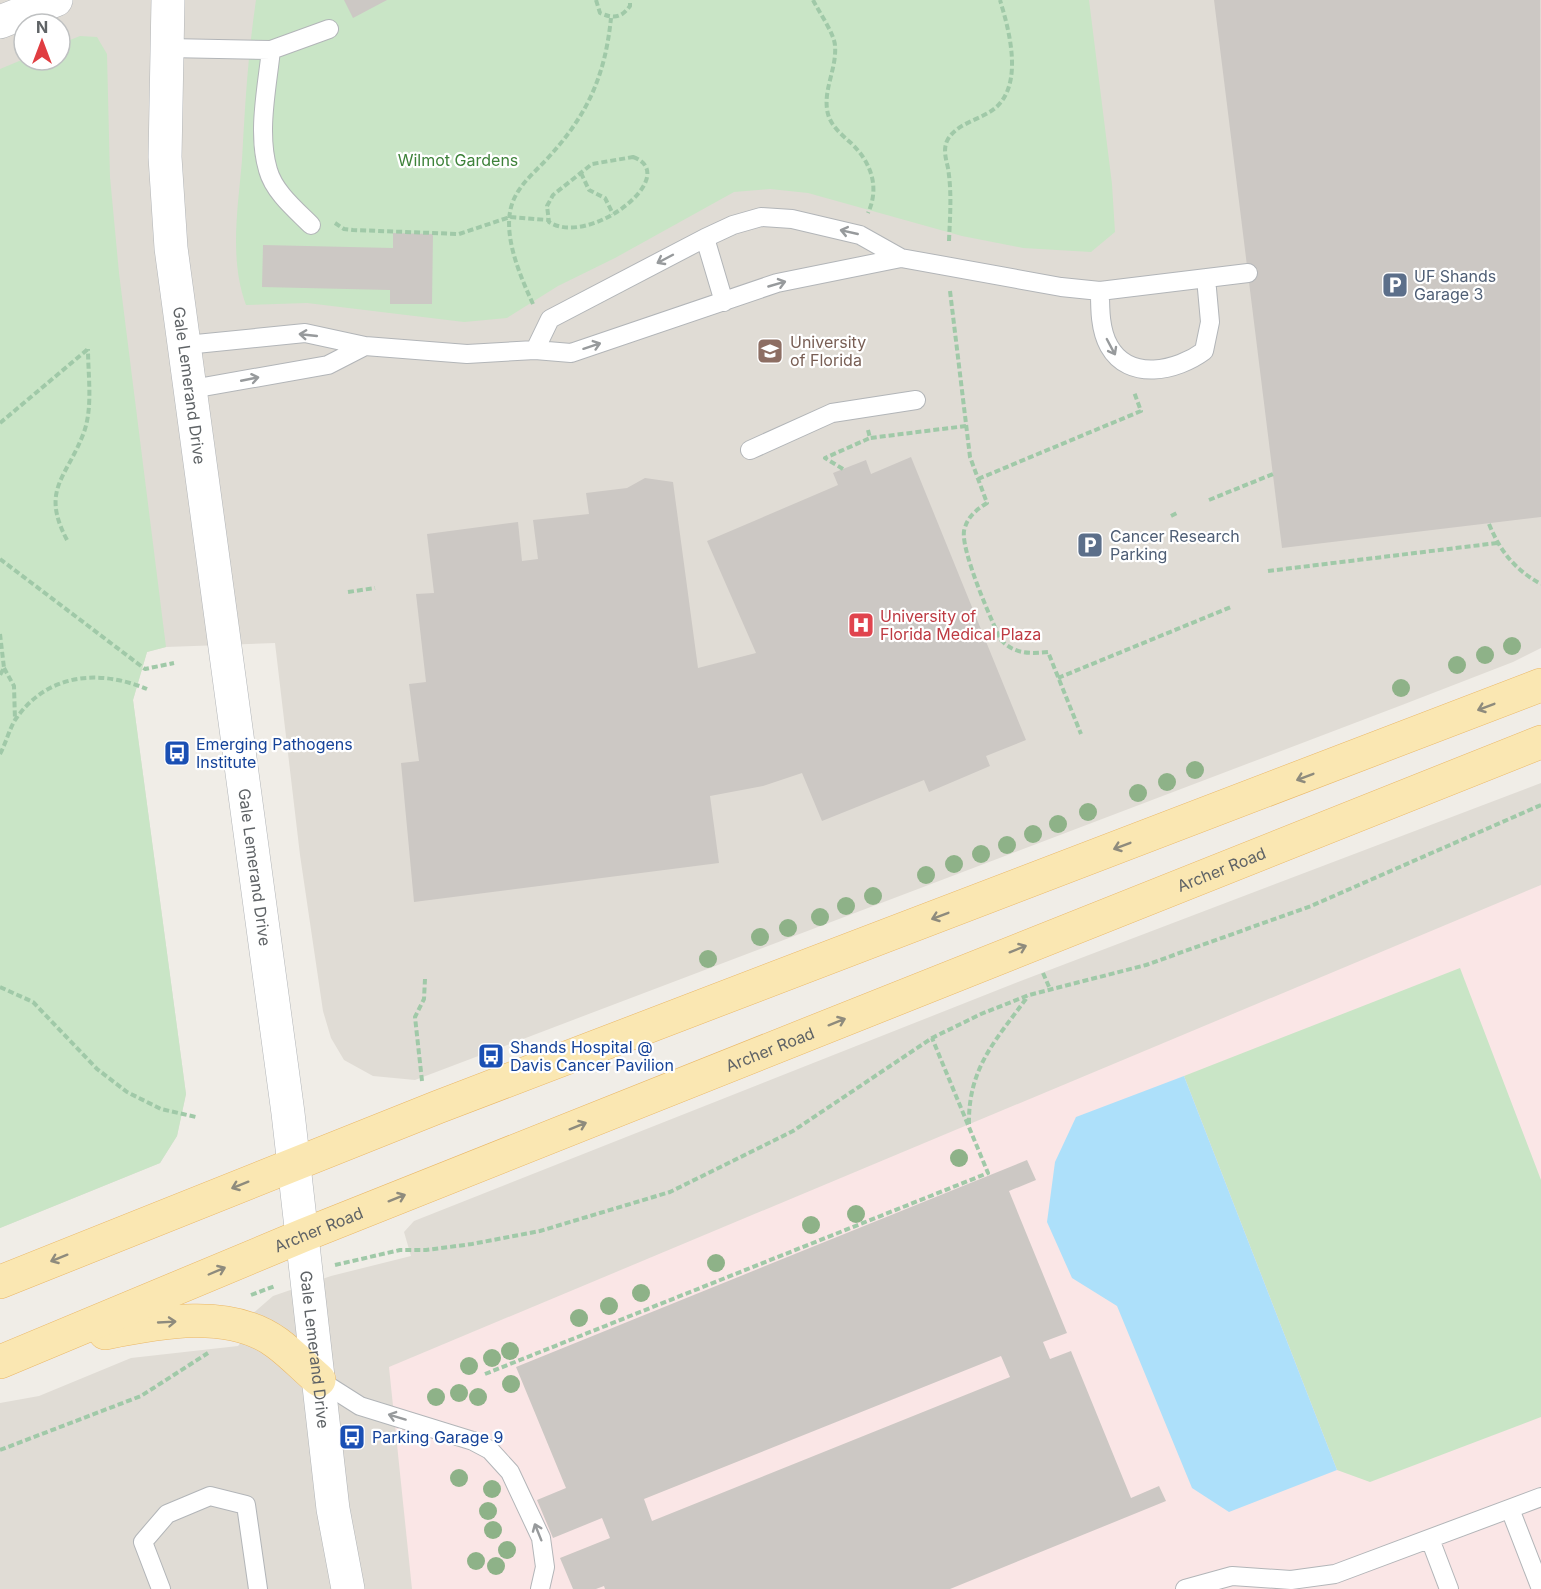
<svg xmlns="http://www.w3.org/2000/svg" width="1541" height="1589" font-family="Inter,sans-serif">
<rect width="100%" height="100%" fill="#f0ede7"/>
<!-- education -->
<path fill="#e0dcd5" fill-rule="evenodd" d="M0,0H1541V648L1513,662L1402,705L415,1080L373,1076L344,1060L331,1038L323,1011L300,855L275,643L166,647L147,652L133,700L186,1094L177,1136L160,1163L0,1228ZM24,24H60V60H24Z
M1541,783V1589H0V1403L39,1396L131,1358L238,1346L245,1338L251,1315L273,1296L331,1276L411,1256L404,1232L414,1221L1018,982Z"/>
<!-- medical -->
<path fill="#fae6e6" d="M1541,885V1589H412L389,1367Z"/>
<!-- green -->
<path fill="#c9e5c6" d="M256,0H1089L1112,184L1115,232L1091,252L1023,248L962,236L808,193L770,189L734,192L615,258L558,286L507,318L464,322L307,303L246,305C229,259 238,208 242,160C245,106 248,53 256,0Z
M80,36L97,37L107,54L110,177L119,273L166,647L147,652L133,700L186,1094L177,1136L160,1163L0,1228V69L24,59L60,60V44Z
M1460,968L1541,1180V1417L1370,1482L1337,1470L1184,1076Z"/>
<!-- water -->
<path fill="#ade0fa" d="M1184,1076L1337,1470L1229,1512L1192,1488L1117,1306L1072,1278L1047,1222L1055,1162L1076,1117Z"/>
<!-- building -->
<path fill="#ccc8c4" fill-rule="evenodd" d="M344,0H387L353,18Z
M1214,0H1540L1541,517L1282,548Z
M393,233L433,234L432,304H390V290L262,287L263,245L393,248Z
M911,457L1026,740L986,756L990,766L929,792L924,780L822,821L802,773L763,786L710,796L719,863L414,902L401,763L419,761L409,684L426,682L416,594L434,593L427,534L518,522L522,561L538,559L533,520L589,514L586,493L627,488L645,478L673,482L698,668L756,653L707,541L838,485L833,473L843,469L866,460L871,474Z
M1027,1160L1036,1180L1009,1191L1067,1333L1043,1342L1050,1359L1071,1351L1131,1498L1159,1486L1166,1501L950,1589H605L604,1586L596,1589H573L560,1558L610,1538L602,1518L553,1538L537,1500L566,1488L516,1367ZM1001,1356L1010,1377L652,1521L644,1499Z"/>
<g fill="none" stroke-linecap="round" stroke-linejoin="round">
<defs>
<path id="lane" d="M168,48L271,50L329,29
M271,50C267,88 257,133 268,170C274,192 296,210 311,225
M705,238L724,302
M1100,291C1100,309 1100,330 1109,346C1129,382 1177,371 1204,351L1210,322L1206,278
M186,345L305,333L365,346L467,354L535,350L571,353L777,283L901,258
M535,350L550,319L705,238L733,225L761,217L792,219L860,235L901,258L1061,287L1100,291L1248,273
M192,389L328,365L365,346
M750,450L832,413L916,400
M319,1380L360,1406L473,1441L490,1450L510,1472L541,1538L545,1567L540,1589
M1510,1509L1541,1589
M1430,1539L1449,1589
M161,1589L143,1542L167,1514L210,1496L246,1505L258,1589
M1185,1589L1232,1576L1291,1580L1335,1574L1541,1497"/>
<g id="street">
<path id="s1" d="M168,0L165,157L171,248L288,1113L333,1509L348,1589"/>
<path d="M0,22L56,0"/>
</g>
<g id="primary">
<path d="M0,1282L438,1107L1541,685"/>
<path d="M105,1333C158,1322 230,1308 277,1343C292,1354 305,1368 319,1380"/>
<path id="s2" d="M0,1362L304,1235L1541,742"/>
</g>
</defs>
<!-- lane casing -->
<use href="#lane" stroke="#b2b5b8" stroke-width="20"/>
<!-- street casing -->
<use href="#street" stroke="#b2b5b8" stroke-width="34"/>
<!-- primary casing -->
<use href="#primary" stroke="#eab766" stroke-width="34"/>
<!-- path -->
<path stroke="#a0c9a8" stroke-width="4" stroke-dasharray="6 3" stroke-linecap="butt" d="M596,0L600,13C614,19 621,18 630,6V0
M813,0C819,12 835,35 835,46C837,69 822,91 828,114C831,126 842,135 851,143C871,162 880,187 868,213
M633,157C683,175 590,248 549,222L547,206L553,195L592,164Z
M581,173L589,190L605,198L613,214
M335,223L344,229L353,230L459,234L510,217L548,220
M949,241C950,216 952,193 948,168C946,159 943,150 947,141C954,126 974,121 988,113C1026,92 1010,33 1000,0
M950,291L970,457L987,503C976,510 967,517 964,531C961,551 991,620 1001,640C1014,654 1030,654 1048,652L1081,734
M533,304C521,278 505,241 510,212C514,189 531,176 546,160C587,116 605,77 611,18
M0,423L88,349
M868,430L870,438L966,426
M843,469L825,458L870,438
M978,479L1141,411L1134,392
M1209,500L1273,474
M1171,516L1179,512
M1489,524C1500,551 1515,570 1541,584
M67,540C40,489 67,478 84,432C93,407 88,375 88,349
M0,559L145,669L174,663
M1268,571L1497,543
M348,592L375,588
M0,634L4,668L0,675
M4,668L14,686L15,720
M1058,678L1231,607
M0,754C6,743 9,730 15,720C47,673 99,669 147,689
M1043,973L1050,989
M0,987L33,1002L97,1069L127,1092L161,1109L196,1117
M422,1081L415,1017L424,999L425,979
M969,1124C968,1067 997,1039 1028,996
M335,1265L400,1250H426L472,1244L540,1231L670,1192L793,1131L932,1038L981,1014L1029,995L1146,965L1311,906L1541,805
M251,1295L275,1286
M485,1374L988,1173L932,1038
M0,1450L141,1396L208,1353"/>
<!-- lane -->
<use href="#lane" stroke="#fff" stroke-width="18"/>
<!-- street -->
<use href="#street" stroke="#fff" stroke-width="33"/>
<!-- primary -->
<use href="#primary" stroke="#fae7b2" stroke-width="33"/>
</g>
<!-- trees -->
<g fill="#8eb288">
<circle cx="1512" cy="646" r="9"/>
<circle cx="1485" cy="655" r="9"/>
<circle cx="1457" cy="665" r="9"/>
<circle cx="1401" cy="688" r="9"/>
<circle cx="1195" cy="770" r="9"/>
<circle cx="1167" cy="782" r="9"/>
<circle cx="1138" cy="793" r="9"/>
<circle cx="1088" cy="812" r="9"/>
<circle cx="1058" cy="824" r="9"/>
<circle cx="1033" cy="834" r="9"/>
<circle cx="1007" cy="845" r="9"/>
<circle cx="981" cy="854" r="9"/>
<circle cx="954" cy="864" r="9"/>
<circle cx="926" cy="875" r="9"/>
<circle cx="873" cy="896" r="9"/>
<circle cx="846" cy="906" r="9"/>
<circle cx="820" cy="917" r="9"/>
<circle cx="788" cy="928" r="9"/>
<circle cx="760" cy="937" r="9"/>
<circle cx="708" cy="959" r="9"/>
<circle cx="959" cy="1158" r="9"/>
<circle cx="856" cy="1214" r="9"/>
<circle cx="811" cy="1225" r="9"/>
<circle cx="716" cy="1263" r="9"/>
<circle cx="641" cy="1293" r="9"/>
<circle cx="609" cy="1306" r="9"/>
<circle cx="579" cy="1318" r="9"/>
<circle cx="510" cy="1351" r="9"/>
<circle cx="492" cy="1358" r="9"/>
<circle cx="469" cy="1366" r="9"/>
<circle cx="511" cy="1384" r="9"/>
<circle cx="459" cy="1393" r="9"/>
<circle cx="436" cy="1397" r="9"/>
<circle cx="478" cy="1397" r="9"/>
<circle cx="459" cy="1478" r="9"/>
<circle cx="492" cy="1489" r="9"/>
<circle cx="488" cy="1511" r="9"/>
<circle cx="493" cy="1530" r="9"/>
<circle cx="507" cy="1550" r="9"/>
<circle cx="476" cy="1561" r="9"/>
<circle cx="496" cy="1566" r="9"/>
</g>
<!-- one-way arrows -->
<defs><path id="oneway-shaft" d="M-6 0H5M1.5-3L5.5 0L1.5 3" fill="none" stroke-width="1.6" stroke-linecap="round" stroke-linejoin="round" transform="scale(1.5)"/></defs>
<g stroke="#979a9c">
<use href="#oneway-shaft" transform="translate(849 232) rotate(-167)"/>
<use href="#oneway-shaft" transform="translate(665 259) rotate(152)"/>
<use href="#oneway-shaft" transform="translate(777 284) rotate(-16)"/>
<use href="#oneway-shaft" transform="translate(308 335) rotate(-174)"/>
<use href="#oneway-shaft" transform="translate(592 346) rotate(-18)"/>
<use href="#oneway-shaft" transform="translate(1111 347) rotate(62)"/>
<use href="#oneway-shaft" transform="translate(250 379) rotate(-11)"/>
<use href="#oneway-shaft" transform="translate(397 1417) rotate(-163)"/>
<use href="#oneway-shaft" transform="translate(538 1532) rotate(-112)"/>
</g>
<g stroke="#8e8b7d">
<use href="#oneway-shaft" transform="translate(1486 707) rotate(159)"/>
<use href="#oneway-shaft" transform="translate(1305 777) rotate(159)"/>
<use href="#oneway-shaft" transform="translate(1122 846) rotate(159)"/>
<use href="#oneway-shaft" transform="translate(940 916) rotate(159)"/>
<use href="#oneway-shaft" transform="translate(1018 949) rotate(-22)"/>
<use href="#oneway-shaft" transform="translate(837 1022) rotate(-22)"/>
<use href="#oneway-shaft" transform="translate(578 1126) rotate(-22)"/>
<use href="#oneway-shaft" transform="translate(240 1185) rotate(158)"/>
<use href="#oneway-shaft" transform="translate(397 1198) rotate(-22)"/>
<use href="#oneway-shaft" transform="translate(59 1258) rotate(158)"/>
<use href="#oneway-shaft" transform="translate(217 1271) rotate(-23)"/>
<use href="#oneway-shaft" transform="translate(167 1322) rotate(-3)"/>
</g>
<!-- icons -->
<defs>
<symbol id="parking-square" viewBox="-11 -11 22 22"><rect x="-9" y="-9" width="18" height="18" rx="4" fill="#5c6f8a" stroke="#fff"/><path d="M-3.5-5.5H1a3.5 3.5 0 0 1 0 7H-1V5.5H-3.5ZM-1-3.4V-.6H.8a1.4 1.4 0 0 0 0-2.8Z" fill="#fff"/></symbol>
<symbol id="university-square" viewBox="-11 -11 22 22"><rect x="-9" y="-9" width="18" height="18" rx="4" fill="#8d6e63" stroke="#fff"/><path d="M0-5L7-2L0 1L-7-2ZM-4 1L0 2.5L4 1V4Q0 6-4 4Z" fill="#fff"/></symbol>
<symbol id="hospital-square" viewBox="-11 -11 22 22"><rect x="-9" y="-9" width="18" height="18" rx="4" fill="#e0444e" stroke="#fff"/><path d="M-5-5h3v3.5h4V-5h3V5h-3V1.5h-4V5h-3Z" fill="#fff"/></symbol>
<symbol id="bus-square" viewBox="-11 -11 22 22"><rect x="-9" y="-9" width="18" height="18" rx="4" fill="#1a4fb4" stroke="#fff"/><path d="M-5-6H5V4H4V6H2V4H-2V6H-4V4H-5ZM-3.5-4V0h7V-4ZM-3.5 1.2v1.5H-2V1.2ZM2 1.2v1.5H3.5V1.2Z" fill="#fff"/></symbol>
</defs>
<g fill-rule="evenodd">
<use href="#parking-square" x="1380" y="270" width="30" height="30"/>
<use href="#university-square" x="755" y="336" width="30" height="30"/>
<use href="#parking-square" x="1075" y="530" width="30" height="30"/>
<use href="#hospital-square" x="846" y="610" width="30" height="30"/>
<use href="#bus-square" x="162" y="738" width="30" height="30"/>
<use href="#bus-square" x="476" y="1041" width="30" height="30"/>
<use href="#bus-square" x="337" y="1422" width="30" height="30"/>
</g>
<g text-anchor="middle" stroke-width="4.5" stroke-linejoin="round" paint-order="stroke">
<!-- park labels -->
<g font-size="16" fill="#3e823a" stroke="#fff">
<text x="458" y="166">Wilmot Gardens</text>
</g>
<!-- service labels -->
<g font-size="16" fill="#4e5e75" stroke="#fff" text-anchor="start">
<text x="1414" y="282">UF Shands<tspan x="1414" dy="18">Garage 3</tspan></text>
<text x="1110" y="542">Cancer Research<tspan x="1110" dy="18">Parking</tspan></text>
</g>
<!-- education labels -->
<g font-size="16" fill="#785e54" stroke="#fff" text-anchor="start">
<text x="790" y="348">University<tspan x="790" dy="18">of Florida</tspan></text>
</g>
<!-- street labels -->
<g font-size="16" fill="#5f6366" stroke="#fff">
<text dy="6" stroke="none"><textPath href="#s1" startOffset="387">Gale Lemerand Drive</textPath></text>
<text dy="6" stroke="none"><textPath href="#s1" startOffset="873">Gale Lemerand Drive</textPath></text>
<text dy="6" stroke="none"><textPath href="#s2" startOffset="1317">Archer Road</textPath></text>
<text dy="6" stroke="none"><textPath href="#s2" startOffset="831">Archer Road</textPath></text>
<text dy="6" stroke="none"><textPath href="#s2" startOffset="345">Archer Road</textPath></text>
<text dy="6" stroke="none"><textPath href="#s1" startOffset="1359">Gale Lemerand Drive</textPath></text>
</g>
<!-- health labels -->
<g font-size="16" fill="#be3a42" stroke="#fff" text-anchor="start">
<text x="880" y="622">University of<tspan x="880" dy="18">Florida Medical Plaza</tspan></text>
</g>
<!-- transit labels -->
<g font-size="16" fill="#164399" stroke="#fff" text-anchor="start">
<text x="196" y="750">Emerging Pathogens<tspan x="196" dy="18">Institute</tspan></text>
<text x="510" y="1053">Shands Hospital @<tspan x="510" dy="18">Davis Cancer Pavilion</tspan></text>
<text x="372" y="1443">Parking Garage 9</text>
</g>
</g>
<!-- north arrow -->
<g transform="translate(42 42)"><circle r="28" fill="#ffffff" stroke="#bfc1c2" stroke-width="1.5"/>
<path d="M0-4.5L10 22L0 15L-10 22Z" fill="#e03d41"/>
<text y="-9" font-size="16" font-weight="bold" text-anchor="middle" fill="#5f6366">N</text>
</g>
</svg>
